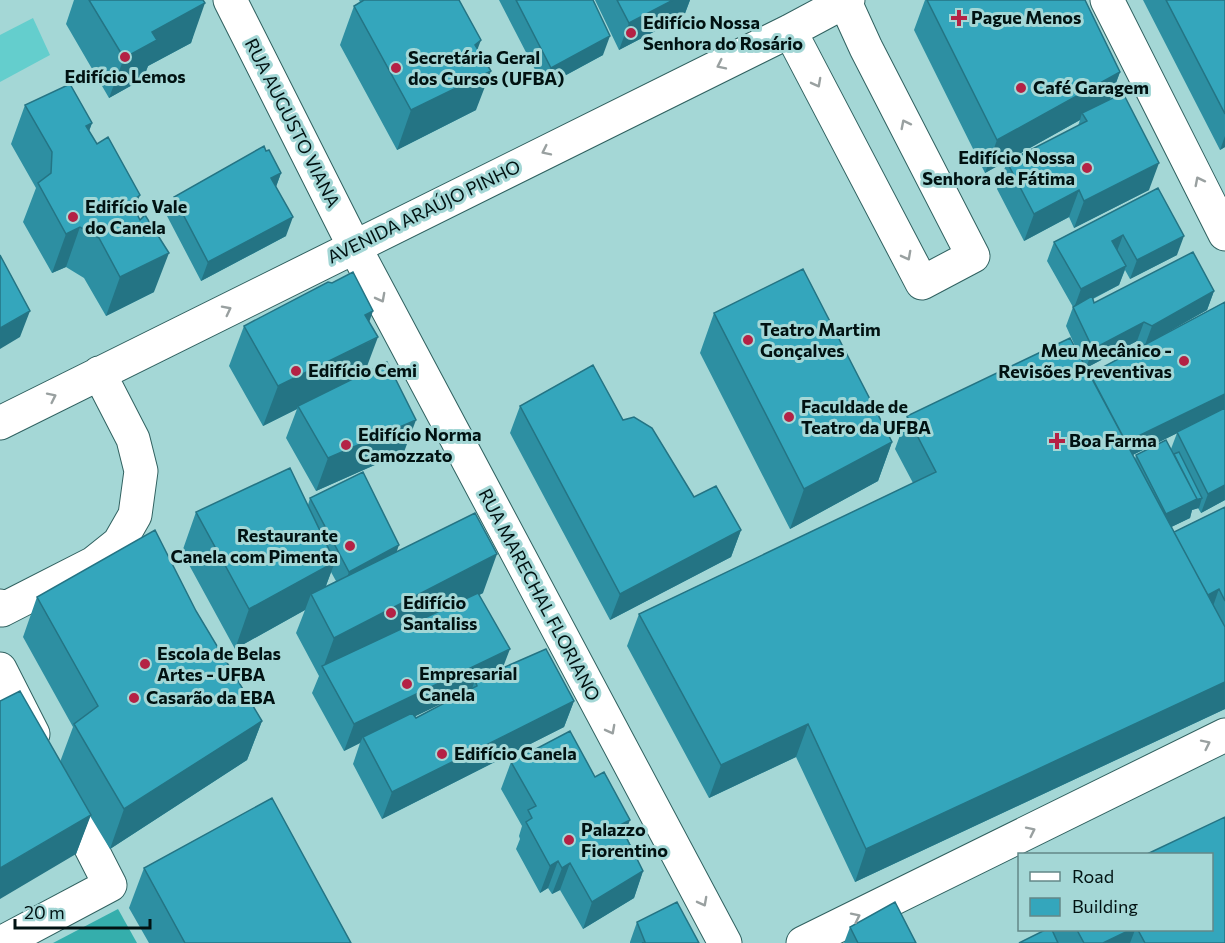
<svg xmlns="http://www.w3.org/2000/svg" width="1225" height="943" font-family="Commissioner,sans-serif">
<rect width="100%" height="100%" fill="#a4d7d6"/>
<!-- green -->
<path fill="#64cecd" d="M33,18L50,55L0,82V35Z"/>
<!-- forest -->
<path fill="#35aeac" d="M118,909L137,943H53Z"/>
<g fill="none" stroke-linecap="round" stroke-linejoin="round">
<defs>
<path id="minor" d="M230,0L354,246L725,943
M1107,0L1225,234
M790,31L922,283L973,256L866,48L845,2
M0,423L790,31L848,0
M0,606L2,610L94,563L119,543L135,515L141,471L133,439L99,373
M0,669L33,734
M1,943L110,885L63,793
M803,943L1225,735"/>
</defs>
<!-- minor casing -->
<use href="#minor" stroke="#306160" stroke-width="35"/>
<!-- minor -->
<use href="#minor" stroke="#fff" stroke-width="33"/>
</g>
<!-- wall -->
<path fill="#2d8fa2" fill-rule="evenodd" d="M74,0H203L191,43L148,66L143,79L109,98L66,24Z
M359,0H459L477,49L476,110L397,150L340,45L354,6L360,2Z
M499,0H593L603,55L544,87Z
M595,0H690L684,16L619,50Z
M925,0H1085L1120,72L1110,99L1149,190L1074,228L1069,217L1024,241L997,189L1007,162L1078,126L1080,120L985,173L914,30Z
M1143,0H1225V147L1220,150Z
M25,105L92,123L89,131L134,209L154,292L106,316L84,278L66,267L52,273L23,222L36,188L11,144Z
M266,151L281,173L276,187L286,236L201,281L167,216L174,197Z
M1158,188L1177,255L1130,279L1125,270L1119,285L1093,299L1094,303L1214,291L1207,310L1161,336L1225,302V500L1201,513L1198,508L1192,510L1190,518L1171,527L1174,532L1225,507V709L855,882L796,757L709,798L627,646L639,614L913,483L895,449L907,416L1080,357L1066,326L1073,307L1047,261L1054,242ZM1137,341L1144,345L1090,374L1086,368ZM1177,433L1171,449L1136,455L1135,459L1133,455Z
M714,313L892,442L878,481L790,529L700,353Z
M369,322L365,373L404,452L316,491L286,438L297,409L263,426L229,366L244,326Z
M520,406L623,420L694,497L741,530L731,557L610,620L510,433Z
M310,498L396,552L483,593L479,595L503,668L574,701L564,727L382,819L353,764L360,743L344,751L312,693L319,676L296,633L305,610L235,649L182,552L196,512L308,505ZM331,572L336,581L326,586ZM461,694L416,718L415,716Z
M37,597L196,611L262,721L247,760L110,849L90,816L76,854L60,762L73,727L23,637Z
M511,762L625,833L643,871L634,898L583,929L560,890L552,894L548,888L540,893L516,849L520,839L519,836L522,826L501,789Z
M144,868L351,943H149L129,908Z
M637,922L699,943H630V942Z
M850,927L916,943H844Z
M1045,930H1212L1225,943H1019Z"/>
<!-- shaded-wall -->
<path fill="#247484" d="M673,0H690L684,16L619,50L629,23Z
M205,3L191,43L148,66L143,79L109,98L124,58L152,32Z
M610,36L603,55L544,87L551,68Z
M481,40L466,80L475,45Z
M491,71L476,110L397,150L411,110Z
M1120,72L1108,104L1082,113L1080,120L985,173L997,140Z
M92,123L77,163L86,126Z
M1225,136V147L1220,150Z
M1159,163L1149,190L1074,228L1084,201Z
M281,173L274,192L271,178Z
M1079,190L1069,217L1024,241L1034,214Z
M140,195L125,234L131,202Z
M293,217L286,236L201,281L208,262Z
M80,227L66,267L52,273L66,234Z
M1123,235L1116,254L1112,241Z
M1184,236L1177,255L1130,279L1137,260Z
M169,253L154,292L106,316L120,277Z
M1126,266L1119,285L1074,308L1081,289Z
M1214,291L1207,310L1145,345L1152,326Z
M30,311L20,337L0,349V328Z
M373,311L361,346L378,337L363,377L298,406L297,409L263,426L278,386L365,315Z
M1144,322L1137,341L1086,368L1093,349Z
M1225,394V410L1118,462L1125,442Z
M416,420L404,452L316,491L328,458Z
M892,442L878,481L790,529L804,489Z
M1225,485V500L1201,513L1208,494Z
M1202,498L1199,508L1192,510L1190,518L1159,533L1166,514L1197,499Z
M741,530L731,557L610,620L620,594Z
M399,545L392,565L342,591L349,572Z
M497,554L483,593L327,674L323,668L334,638Z
M335,562L320,601L311,594L305,610L235,649L249,609Z
M1219,589L1212,609L1201,614L1208,595Z
M510,649L500,675L475,680L472,689L364,741L363,737L360,743L344,751L354,724Z
M1225,682V709L855,882L866,849Z
M574,701L564,727L382,819L392,792Z
M262,721L247,760L110,849L124,809Z
M808,724L796,757L709,798L721,765Z
M91,815L76,854L0,899V868Z
M630,820L620,846V825Z
M558,861L548,888L540,893L550,866Z
M570,863L560,890L552,894L562,868Z
M643,871L634,898L583,929L592,902Z
M1130,930H1135L1130,943H1103Z"/>
<!-- building -->
<path fill="#34a6bc" stroke="#247484" stroke-width="1.5" d="M89,0H203L205,3L152,32L157,40L124,58Z
M364,0H459L481,40L475,45L491,71L411,110L354,6Z
M516,0H593L610,36L551,68Z
M617,0H673L629,23Z
M927,0H1085L1120,72L997,140Z
M1166,0H1225V114Z
M70,84L92,123L86,126L97,144L108,137L140,195L131,202L140,220L145,215L169,253L120,277L99,238L80,227L66,234L38,183L51,173L52,152L25,105Z
M1123,93L1159,163L1084,201L1079,190L1034,214L1007,162L1087,121L1082,113Z
M264,146L266,151L269,150L281,173L271,178L293,217L208,262L174,197Z
M1158,188L1184,236L1137,260L1123,235L1112,241L1126,266L1081,289L1054,242Z
M1193,252L1214,291L1152,326L1144,322L1093,349L1073,307L1092,296L1094,303Z
M0,255L30,311L0,328Z
M803,269L892,442L804,489L714,313Z
M353,272L373,311L365,315L378,337L278,386L244,326L328,282L332,283Z
M1225,302V394L1126,442L1090,374Z
M1070,338L1225,627V682L866,849L808,724L721,765L639,614L936,472L907,416Z
M387,362L416,420L328,458L298,406Z
M593,365L623,420L634,417L652,428L694,497L716,486L741,530L620,594L520,406Z
M1225,408V485L1208,494L1177,432Z
M1166,440L1197,499L1166,514L1136,455Z
M1179,452L1202,498L1196,500L1197,499L1174,454Z
M290,468L335,562L249,609L196,512Z
M363,472L399,545L349,572L310,498Z
M1225,507V601L1219,589L1208,595L1174,532Z
M475,513L497,554L334,638L311,594Z
M155,530L196,611L262,721L124,809L74,724L98,706L37,597Z
M478,593L510,649L354,724L322,666Z
M546,649L574,701L392,792L363,737L412,713L416,718L477,686L475,680Z
M20,691L91,815L0,868V701Z
M570,731L595,777L604,772L630,820L620,825L643,871L592,902L570,863L562,868L558,861L550,866L526,822L532,818L528,810L536,806L511,762Z
M272,798L351,943H185L144,868Z
M1225,817V943H1145L1138,930H1212V855H1145Z
M677,902L699,943H642L645,942L637,922Z
M895,902L916,943H858L850,927Z
M1045,930H1052L1058,943H1019Z
M1077,930H1130L1103,943H1084Z"/>
<!-- one-way arrows -->
<defs><path id="oneway-chevron" d="M-2-3.5L2.5 0L-2 3.5" fill="none" stroke-width="1.6" stroke-linecap="round" stroke-linejoin="round" transform="scale(1.5)"/></defs>
<g stroke="#99a0a0">
<use href="#oneway-chevron" transform="translate(721 65) rotate(154)"/>
<use href="#oneway-chevron" transform="translate(817 83) rotate(62)"/>
<use href="#oneway-chevron" transform="translate(905 124) rotate(-117)"/>
<use href="#oneway-chevron" transform="translate(546 151) rotate(154)"/>
<use href="#oneway-chevron" transform="translate(1199 181) rotate(-117)"/>
<use href="#oneway-chevron" transform="translate(907 256) rotate(62)"/>
<use href="#oneway-chevron" transform="translate(381 298) rotate(62)"/>
<use href="#oneway-chevron" transform="translate(227 310) rotate(-27)"/>
<use href="#oneway-chevron" transform="translate(52 397) rotate(-26)"/>
<use href="#oneway-chevron" transform="translate(611 730) rotate(62)"/>
<use href="#oneway-chevron" transform="translate(1206 744) rotate(-26)"/>
<use href="#oneway-chevron" transform="translate(1031 831) rotate(-26)"/>
<use href="#oneway-chevron" transform="translate(703 902) rotate(62)"/>
<use href="#oneway-chevron" transform="translate(856 917) rotate(-26)"/>
</g>
<!-- markers -->
<g fill="#b42245" stroke="#a4d7d6" stroke-width="2">
<path d="M956 9h6v6h6v6h-6v6h-6v-6h-6v-6h6z"/>
<circle cx="631" cy="33" r="6"/>
<circle cx="125" cy="57" r="6"/>
<circle cx="396" cy="68" r="6"/>
<circle cx="1021" cy="88" r="6"/>
<circle cx="1087" cy="168" r="6"/>
<circle cx="73" cy="217" r="6"/>
<circle cx="748" cy="340" r="6"/>
<circle cx="1184" cy="361" r="6"/>
<circle cx="296" cy="371" r="6"/>
<circle cx="789" cy="417" r="6"/>
<path d="M1054 432h6v6h6v6h-6v6h-6v-6h-6v-6h6z"/>
<circle cx="346" cy="445" r="6"/>
<circle cx="350" cy="546" r="6"/>
<circle cx="391" cy="613" r="6"/>
<circle cx="145" cy="664" r="6"/>
<circle cx="407" cy="684" r="6"/>
<circle cx="134" cy="698" r="6"/>
<circle cx="442" cy="754" r="6"/>
<circle cx="569" cy="840" r="6"/>
</g>
<g text-anchor="middle" stroke-width="6" stroke-linejoin="round" paint-order="stroke">
<!-- poi labels -->
<g font-size="18" font-weight="bold" fill="#011212" stroke="#a4d7d6" text-anchor="start">
<text x="971" y="24">Pague Menos</text>
<text x="643" y="29">Edifício Nossa<tspan x="643" dy="21">Senhora do Rosário</tspan></text>
<text x="408" y="64">Secretária Geral<tspan x="408" dy="21">dos Cursos (UFBA)</tspan></text>
<text x="125" y="83" text-anchor="middle">Edifício Lemos</text>
<text x="1033" y="94">Café Garagem</text>
<text x="1075" y="164" text-anchor="end">Edifício Nossa<tspan x="1075" dy="21">Senhora de Fátima</tspan></text>
<text x="85" y="213">Edifício Vale<tspan x="85" dy="21">do Canela</tspan></text>
<text x="760" y="336">Teatro Martim<tspan x="760" dy="21">Gonçalves</tspan></text>
<text x="1172" y="357" text-anchor="end">Meu Mecânico -<tspan x="1172" dy="21">Revisões Preventivas</tspan></text>
<text x="308" y="377">Edifício Cemi</text>
<text x="801" y="413">Faculdade de<tspan x="801" dy="21">Teatro da UFBA</tspan></text>
<text x="358" y="441">Edifício Norma<tspan x="358" dy="21">Camozzato</tspan></text>
<text x="1069" y="447">Boa Farma</text>
<text x="338" y="542" text-anchor="end">Restaurante<tspan x="338" dy="21">Canela com Pimenta</tspan></text>
<text x="403" y="609">Edifício<tspan x="403" dy="21">Santaliss</tspan></text>
<text x="157" y="660">Escola de Belas<tspan x="157" dy="21">Artes - UFBA</tspan></text>
<text x="419" y="680">Empresarial<tspan x="419" dy="21">Canela</tspan></text>
<text x="146" y="704">Casarão da EBA</text>
<text x="454" y="760">Edifício Canela</text>
<text x="581" y="836">Palazzo<tspan x="581" dy="21">Fiorentino</tspan></text>
</g>
<!-- street labels -->
<g font-size="18" fill="#011212" stroke="#a4d7d6">
<text transform="translate(292 123) rotate(63)" y="6">RUA AUGUSTO VIANA</text>
<text transform="translate(424 212) rotate(-26)" y="6">AVENIDA ARAÚJO PINHO</text>
<text transform="translate(539 595) rotate(62)" y="6">RUA MARECHAL FLORIANO</text>
</g>
</g>
<!-- legend -->
<rect x="1018" y="853" width="195" height="78" fill="#a4d7d6" stroke="#638888" stroke-width="1.5"/>
<rect x="1030" y="872" width="30" height="9" fill="#ffffff" stroke="#638888" stroke-width="1.5"/>
<text x="1072" y="883" font-size="18" fill="#011212">Road</text>
<rect x="1030" y="898" width="30" height="18" fill="#34a6bc" stroke="#638888" stroke-width="1.5"/>
<text x="1072" y="913" font-size="18" fill="#011212">Building</text>
<!-- scale -->
<path d="M15 919v9h135v-9" fill="none" stroke="#011212" stroke-width="3"/>
<text x="24" y="919" font-size="18" fill="#011212" stroke="#a4d7d6" stroke-width="4.5" paint-order="stroke">20 m</text>
</svg>
